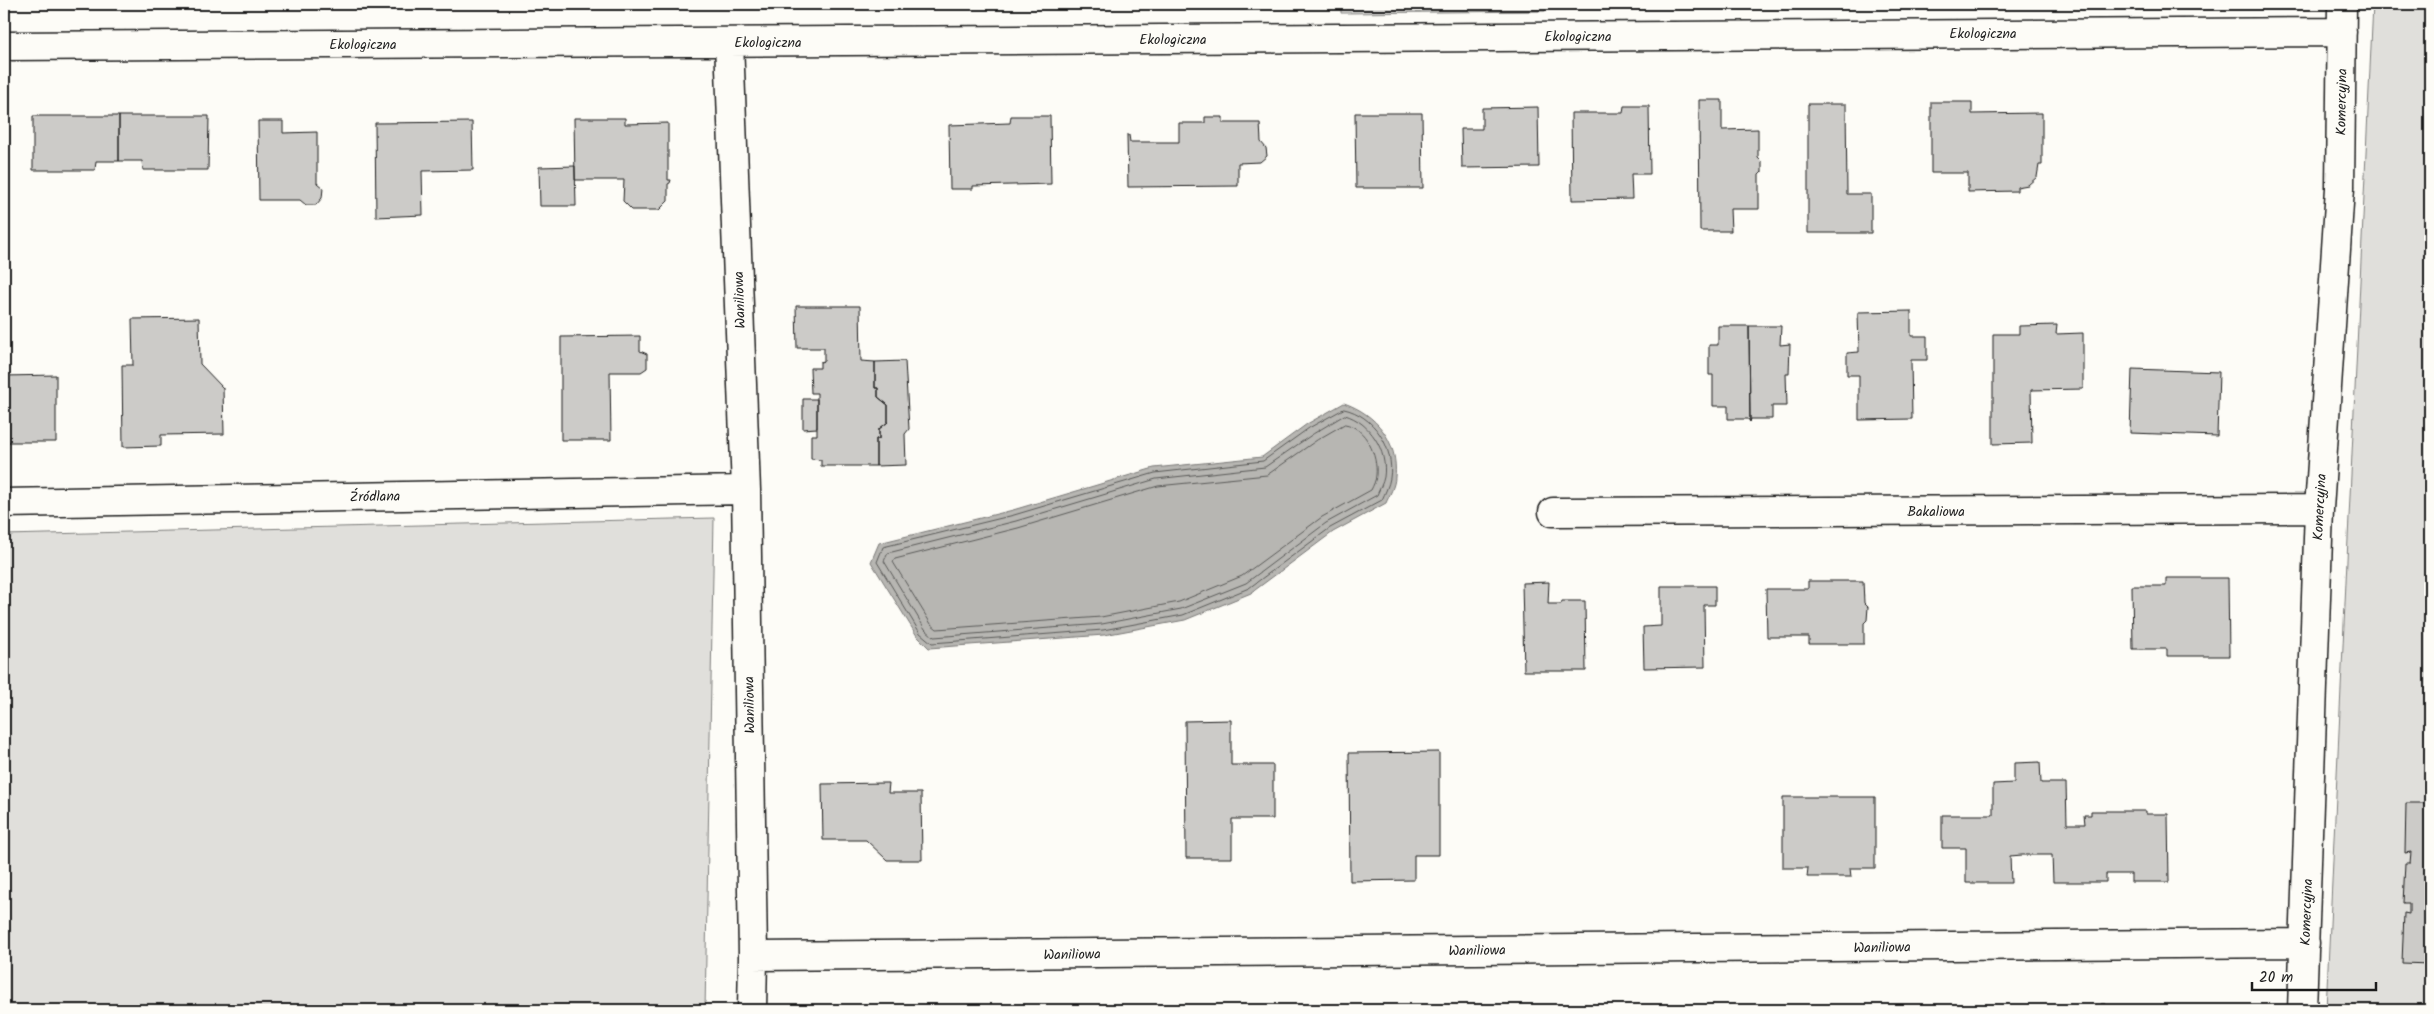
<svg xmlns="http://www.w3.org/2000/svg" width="2434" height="1014" font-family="Kalam,sans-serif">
<rect width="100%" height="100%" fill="#fdfcf7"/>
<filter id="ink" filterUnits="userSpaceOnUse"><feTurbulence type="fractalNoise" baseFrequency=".02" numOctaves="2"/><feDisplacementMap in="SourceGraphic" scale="10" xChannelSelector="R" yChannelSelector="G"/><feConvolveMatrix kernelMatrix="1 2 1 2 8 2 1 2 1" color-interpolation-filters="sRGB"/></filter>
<g filter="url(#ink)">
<!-- green -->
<path fill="#e0dfdb" stroke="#7e7e7c" d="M1341,4H1545V11L1341,13Z
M2373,4H2430V1010H2326Z
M714,518L705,1010H4V535Z"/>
<!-- water -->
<path fill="#b7b6b2" stroke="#797876" d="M1344,403C1376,414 1399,442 1395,477C1395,486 1389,496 1386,503L1333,532L1251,593L1185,620L1104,635L929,648L917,636L871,562L879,543L1013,510L1154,468L1262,457L1307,424Z"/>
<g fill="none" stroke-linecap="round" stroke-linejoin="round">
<!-- shore -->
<path stroke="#5a5a58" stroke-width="1" d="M1344,409C1373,415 1395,447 1390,478C1389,485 1385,493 1382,500L1330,528L1249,588L1183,615L1103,630L932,643L920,633L877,562L883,547L1014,515L1155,473L1263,461L1309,428Z
M1345,415C1370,422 1388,451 1384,477C1383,483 1379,490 1377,495L1326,523L1246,583L1181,609L1102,624L934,637L925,629L884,561L888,553L1016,521L1156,479L1265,467L1313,434Z
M1345,424C1366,427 1378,456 1376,475C1376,480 1373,486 1371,490L1322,517L1242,576L1179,602L1101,617L937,629L931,624L893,562L895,559L1018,528L1158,486L1267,475L1317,440Z"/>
</g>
<!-- building -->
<path fill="#cccbc8" stroke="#1c1c1c" d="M1699,100H1722V130L1758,129V158L1762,162V172L1759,175V209H1730L1731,231H1700Z
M1931,102H1972V114L2042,113V165H2039L2037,177L2028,185L2017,187V191L1968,192V173H1931Z
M1808,104H1846L1847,194H1871V233H1808Z
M1624,106H1649L1650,174H1631L1632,199L1572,200L1571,113H1623Z
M1538,107L1539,167L1462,168L1461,129H1482V108Z
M1355,113H1422L1423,188H1356Z
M33,116H119V161H96L95,170H33Z
M119,116H209L208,170H143L142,161H119Z
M1011,116H1050L1051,184L973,186V189H950L949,125L1010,123Z
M1205,117H1223V123H1260L1261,142L1266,148L1267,156L1260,162L1238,163V186L1128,187L1127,135H1129L1130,142H1179V123H1205Z
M574,118H625V124L668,123V180H671L670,183L668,184V201L659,210H632L623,201L624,180H575Z
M258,121H283V133L317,132V183L323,188L322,198L316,205H306L300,200H259Z
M472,122L473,170L422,171L423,215L376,217L375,123Z
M575,166L576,206H540L539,167Z
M796,306H860L861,361L875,362V388H878V397L888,405V422L879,429V439H876V466H821V460L811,459V435H817V393H811L810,368H820V362L824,361V348H797Z
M1911,311V336H1927V360H1911L1912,419L1859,420V375H1847V353L1859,352L1858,312Z
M199,318L200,364L223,388L224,434L161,435V446L123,447L122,365H133L132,319Z
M2057,325L2056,334L2083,333V389L2031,390L2032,443L1993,444V334H2019V326Z
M1718,326H1749L1750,422L1748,419H1728V406H1713V375H1709V345H1718Z
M1749,326H1781L1780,345L1790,344L1789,374H1786L1787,406H1772V419H1751L1750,422Z
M640,336V351L647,354V368L641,372H610L611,440H561V337Z
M905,361L909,429L905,434L906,465L876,466V439H879V429L888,422V405L878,397V388H875V362Z
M2132,369L2219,372L2217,436L2130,433Z
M56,375V442H4V376Z
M803,399H817V428L803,429Z
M2166,578H2228L2229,656H2167V649H2133L2132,586H2166Z
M1808,581H1863L1864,603L1868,607L1867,620L1864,623V644H1809V637H1767L1766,589H1808Z
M1549,582L1548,604H1561L1562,601H1585L1586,671H1524L1522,583Z
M1661,586H1715V605H1704L1705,667L1644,668L1643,627L1661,626Z
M1231,720V765H1273V819H1232V858H1186L1185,721Z
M1439,752V855H1414V880L1350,881L1349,753Z
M2040,762L2041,783H2066L2067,824H2085L2084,815H2091V811H2146V814H2168L2169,882H2131V874H2106V882H2053L2052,855H2022L2010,856L2011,883H1966V848H1942V815H1993V784L2014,783V763Z
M884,783H889L888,793H921L922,860H887L866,840H823L822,784Z
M1783,797H1875V868H1850L1851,877H1807L1808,868H1783Z
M2406,803H2430V964L2402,963L2404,913L2409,914V903H2403L2405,863H2410L2411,852L2405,853Z
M2101,1004H2106V1008H2164V1010H2102Z"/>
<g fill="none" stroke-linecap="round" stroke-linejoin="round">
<defs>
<path id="minor" d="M729,42L746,490L753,956L752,1010
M4,46L2342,32
M4,503L746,490
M1553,512L2319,509
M753,956L2305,943
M2302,1010L2319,509L2340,188L2342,4"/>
</defs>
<!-- minor casing -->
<use href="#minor" stroke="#1c1c1c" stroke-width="31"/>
<!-- minor -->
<use href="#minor" stroke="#fdfcf7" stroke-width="28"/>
</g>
</g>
<g text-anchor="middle" stroke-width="4" stroke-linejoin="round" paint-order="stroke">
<!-- street labels -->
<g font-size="14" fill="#1c1c1c" stroke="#fdfcf7">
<text x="1983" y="38">Ekologiczna</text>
<text x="1578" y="41">Ekologiczna</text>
<text x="1173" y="44">Ekologiczna</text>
<text x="768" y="47">Ekologiczna</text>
<text x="363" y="49">Ekologiczna</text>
<text transform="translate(2341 102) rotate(-89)" y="5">Komercyjna</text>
<text transform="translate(739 300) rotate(-92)" y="5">Waniliowa</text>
<text transform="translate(375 496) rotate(-1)" y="5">Źródlana</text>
<text transform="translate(2319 507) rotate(-87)" y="5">Komercyjna</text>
<text x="1936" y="516">Bakaliowa</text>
<text transform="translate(749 705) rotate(-91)" y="5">Waniliowa</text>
<text transform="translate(2306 912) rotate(-88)" y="5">Komercyjna</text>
<text transform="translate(1882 947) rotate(-1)" y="5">Waniliowa</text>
<text transform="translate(1477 950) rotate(-1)" y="5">Waniliowa</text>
<text transform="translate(1072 954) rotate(-1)" y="5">Waniliowa</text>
</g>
</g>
<!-- margin -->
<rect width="2434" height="1014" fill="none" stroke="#fdfcf7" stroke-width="20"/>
<rect x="10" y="10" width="2414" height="994" fill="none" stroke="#1c1c1c" stroke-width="2" filter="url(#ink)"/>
<!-- scale -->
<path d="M2252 982v8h124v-8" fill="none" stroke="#1c1c1c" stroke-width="2.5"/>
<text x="2259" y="982" font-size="15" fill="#1c1c1c" stroke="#fdfcf7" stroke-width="4" paint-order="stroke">20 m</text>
</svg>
